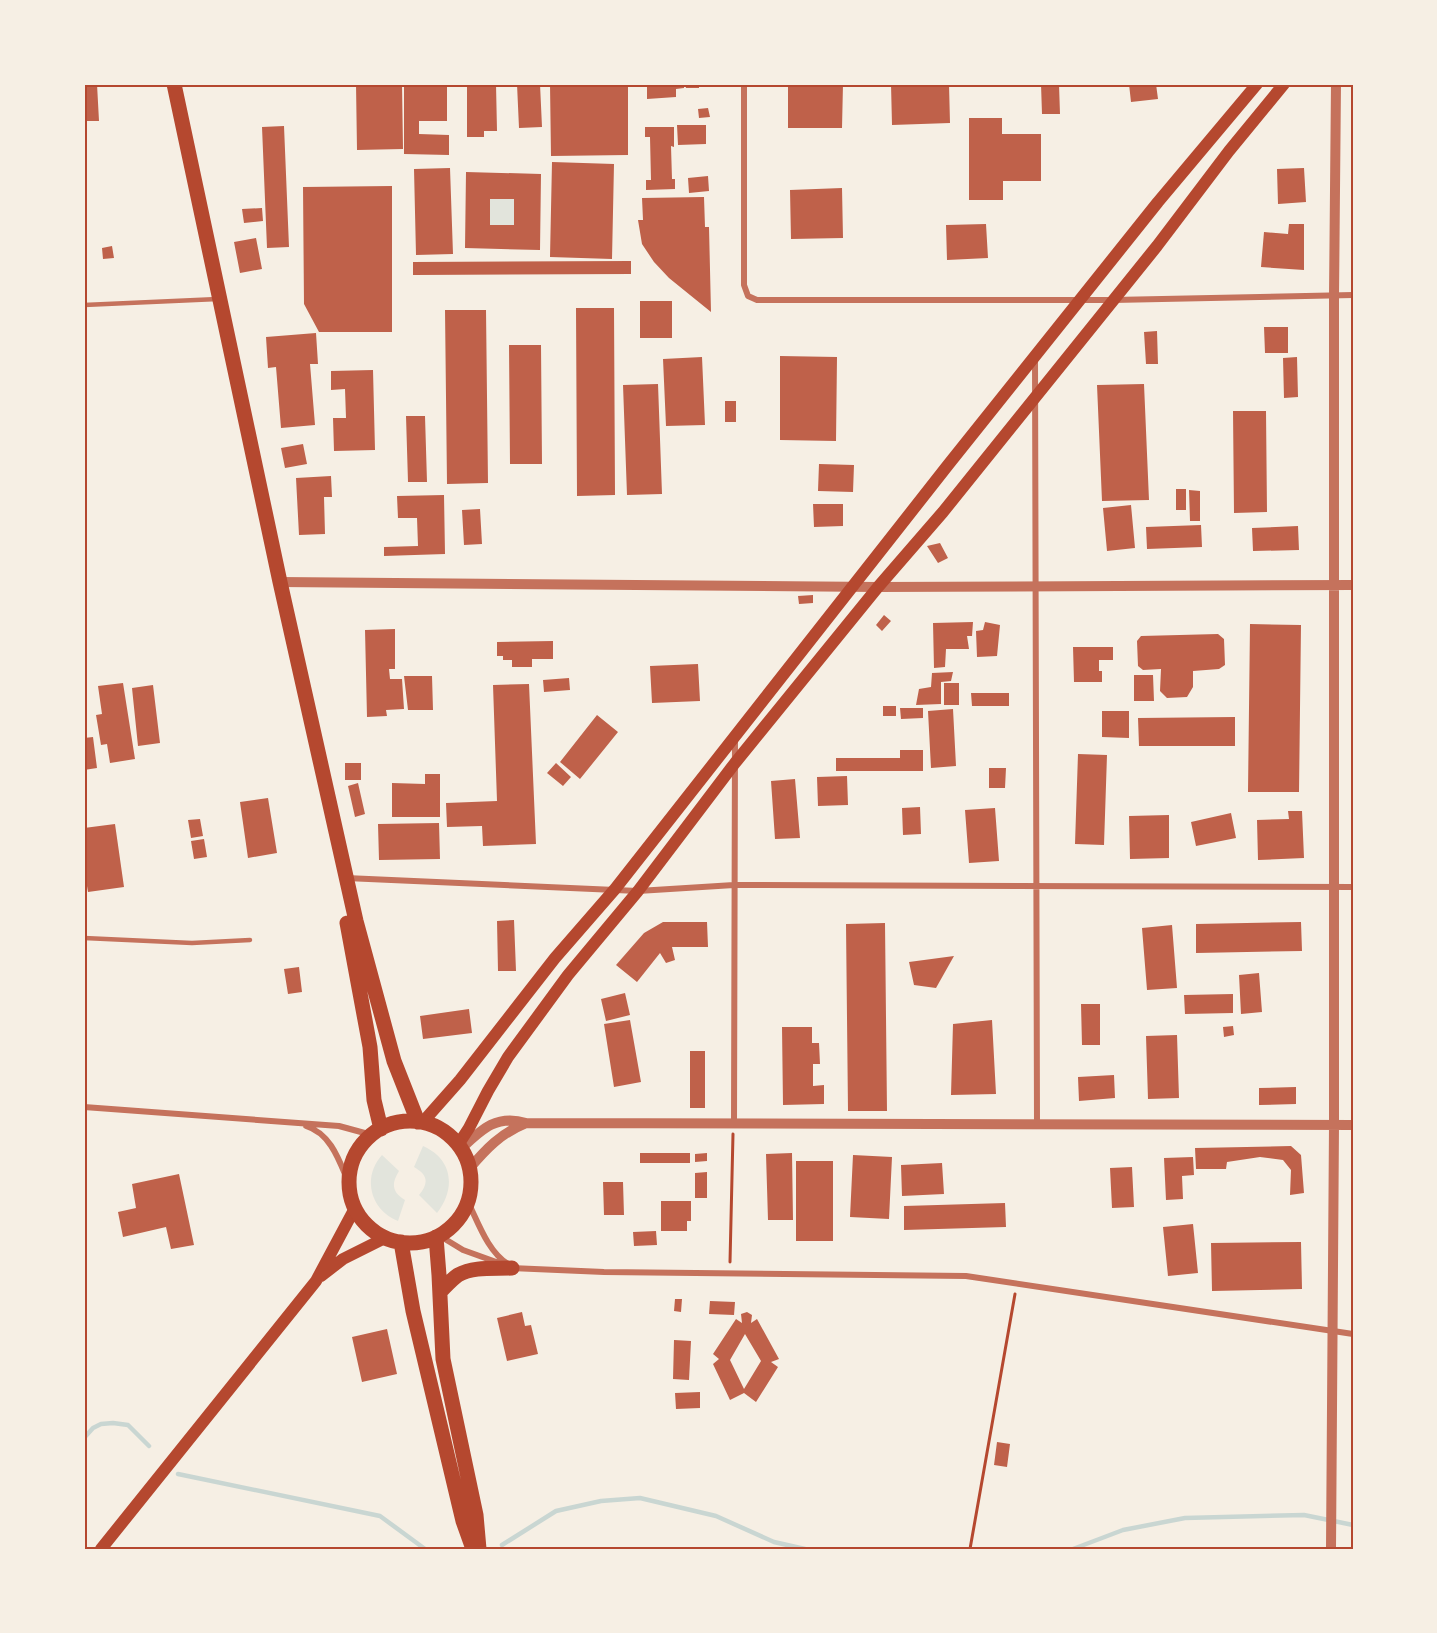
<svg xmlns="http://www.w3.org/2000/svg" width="1437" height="1633" font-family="Bitter,serif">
<rect width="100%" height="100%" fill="#f6efe4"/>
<!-- green -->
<path fill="#e2e4dc" d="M490,199H514V225H490Z
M423,1146C453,1159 456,1189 437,1213L419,1195C429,1183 428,1175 414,1167Z
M382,1155L399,1171C391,1184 392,1192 405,1200L398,1221C370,1210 362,1177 382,1155Z"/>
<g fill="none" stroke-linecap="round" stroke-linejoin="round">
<!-- stream -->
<path stroke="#c9d6d2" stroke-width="4.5" d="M84,1438L93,1428L101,1424L113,1423L128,1425L149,1446
M178,1474L380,1516L425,1549
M502,1545L556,1511L601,1501L640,1498L716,1516L774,1542L805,1549
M1073,1549L1123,1530L1185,1518L1304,1515L1353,1525"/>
</g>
<!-- building -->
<path fill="#bf614a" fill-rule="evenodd" d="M84,84H97L99,121H84Z
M356,84H402L403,149L357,150Z
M404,84H447V121H419V134L449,135V155L404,154Z
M467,84H496L497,131H484V137H467Z
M517,84H540L542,127L519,128Z
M550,84H628V155L551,156Z
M649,84H684V88L676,89V97L647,99V87H650Z
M685,84H699V88H686Z
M788,84H843L842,128H788Z
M891,84H949L950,123L892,125Z
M1041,84H1059L1060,114H1042Z
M1129,84H1156L1158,99L1131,102Z
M708,108L710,117L699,118L698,109Z
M969,118H1002V134H1041V181H1003V200H969Z
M677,125H706V144L678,145Z
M284,126L289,247L267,248L262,127Z
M645,127H674V147L671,146L672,179H675V189L646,190V180H651L650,137H645Z
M552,162L614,164L612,259L550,257Z
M450,168L453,254L416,255L414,169Z
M1304,168L1306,202L1278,204L1277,169Z
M466,172L541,174L540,250L465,248ZM490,199H514V225H490Z
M708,176L709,191L689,193L688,178Z
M392,186V332H319L304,304L303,187Z
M842,188L843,238L791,239L790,190Z
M704,197L705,227H709L711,312L669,278L654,262L642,244L638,220H643L642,198Z
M262,208L263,221L244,223L242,209Z
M986,224L988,258L947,260L946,225Z
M1289,224H1304V270L1261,267L1264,232L1288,234Z
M256,238L262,269L240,273L234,242Z
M112,246L114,258L103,259L102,248Z
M631,261V274L413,275V262Z
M640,301H672V338H640Z
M576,308H614L615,495L577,496Z
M445,310H486L488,483L447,484Z
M1264,327H1288V353H1265Z
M1157,331L1158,364H1146L1144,332Z
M316,333L318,364H310L315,425L281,428L276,367L268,368L266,337Z
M509,345H541L542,464H510Z
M780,356L837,357L836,441L780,440Z
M702,357L705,425L666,426L663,359Z
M1297,357L1298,397L1284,398L1283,358Z
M373,370L375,450L334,451L333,418H346L345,389L331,390V371Z
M658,384L662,494L627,495L623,385Z
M1144,384L1149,500L1102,501L1097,385Z
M725,401H736V422H725Z
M1233,411H1266L1267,512L1234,513Z
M406,416H425L427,482H408Z
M303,444L307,464L285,468L281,448Z
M819,464L854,465L853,492L818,491Z
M331,476L332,497H324L325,534L299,535L296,478Z
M1176,489H1186V510H1176Z
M1189,490L1200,491V521H1190Z
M444,495L445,554L384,556V547L418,546L417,518H398L397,496Z
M813,504H843V526L814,527Z
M1131,505L1135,548L1107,551L1103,508Z
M480,509L482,544L464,545L462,510Z
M1201,525L1202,547L1147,549L1146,527Z
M1298,526L1299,550L1253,551L1252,528Z
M940,543L948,558L938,563L927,546Z
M813,595V603L799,604L798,596Z
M884,615L891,621L882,631L876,625Z
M973,622L972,636H967L969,649H946L945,667L934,668L933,623Z
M985,622L1000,625L997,656L977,657L976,631L983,630Z
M1250,624L1301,625L1299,792H1248Z
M395,629V669H389L390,679H402L404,709L386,710L387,716L367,717L365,630Z
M1218,634L1224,639L1225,665L1219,669L1193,671V687L1187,697L1167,698L1160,691L1161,669L1143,670L1138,666L1137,641L1141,636Z
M553,641V659H532V667H512V660H503V656H497V642Z
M1073,647H1113V660H1099V671H1102V682H1074Z
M698,664L700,701L652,703L650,666Z
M953,672L951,681L941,682V704L916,705L919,689L931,687L932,673Z
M1134,675H1153L1154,701H1134Z
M404,676H432L433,710H408Z
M569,678L570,690L544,692L543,680Z
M123,683L135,759L110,763L107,744L101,745L96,715L102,714L98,686Z
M944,683H959V705H944Z
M529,684L536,844L483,846L482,826L447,827L446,803L497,801L493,685Z
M153,685L160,743L138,746L132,688Z
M971,693H1009V706H972Z
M883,706H896V716H883Z
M900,708H923V718L901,719Z
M953,709L956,766L931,768L928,711Z
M1102,711H1129V738L1102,737Z
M597,715L618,732L580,779L560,762Z
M1235,717V746H1139L1138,718Z
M93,737L97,768L84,770V738Z
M900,750H923V771H836V758H900Z
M1078,754L1107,755L1104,845L1075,844Z
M345,763H361V780H345Z
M556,763L571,777L563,786L547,773Z
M989,768H1006L1005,788H989Z
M425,774H440V817H392V783L425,784Z
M847,776L848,805L818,806L817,777Z
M795,779L800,838L775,839L771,781Z
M358,783L365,814L355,817L348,786Z
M268,798L277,853L248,858L240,802Z
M920,807L921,834L903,835L902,808Z
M995,808L999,861L969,863L965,810Z
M1288,811H1302L1304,858L1258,860L1257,820L1289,819Z
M1231,813L1236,838L1196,846L1191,822Z
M1169,815V858L1130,859L1129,816Z
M200,819L203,836L191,838L188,820Z
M439,823L440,859L379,860L378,824Z
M115,824L124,887L88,892L85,874H84V828Z
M204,839L207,857L194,859L191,841Z
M514,920L516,971H498L497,921Z
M663,922H707L708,947H672L675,960L666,963L660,953L637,982L616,965L644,933Z
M1301,922L1302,951L1196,953V924Z
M885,923L887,1111H848L846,924Z
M1172,925L1177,988L1147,990L1142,928Z
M954,956L936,988L914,985L909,962Z
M299,967L302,992L288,994L284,969Z
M1259,973L1262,1012L1241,1014L1239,975Z
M625,993L630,1015L606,1021L601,999Z
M1233,994V1013L1185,1014L1184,995Z
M1081,1004H1100V1045H1082Z
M469,1009L472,1033L423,1039L420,1016Z
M630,1020L641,1082L614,1087L604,1024Z
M992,1020L996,1094L951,1095L953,1024Z
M1233,1026L1234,1035L1224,1037L1223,1027Z
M782,1027H812V1043H819L820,1064H813V1086L824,1085V1104L783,1105Z
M1177,1035L1179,1098L1148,1099L1146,1036Z
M690,1051H705V1108H690Z
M1114,1075L1115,1098L1079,1101L1078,1077Z
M1296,1087V1104L1259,1105V1088Z
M1291,1146L1301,1155L1304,1193L1290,1195L1291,1170L1283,1160L1260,1157L1227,1162L1226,1169H1196L1195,1148Z
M640,1153H690V1163H640Z
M707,1153V1161L695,1162V1154Z
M792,1153L793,1220H768L766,1154Z
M853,1155L892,1157L889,1219L850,1217Z
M1193,1157L1194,1175L1182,1176L1183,1199L1166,1200L1164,1158Z
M796,1161H833V1241H796Z
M942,1163L944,1194L902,1196L901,1165Z
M1132,1167L1134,1207L1112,1208L1110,1168Z
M707,1172V1198H695V1173Z
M179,1174L194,1245L171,1249L166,1227L123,1237L118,1212L136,1208L132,1184Z
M603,1182H623L624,1215H604Z
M661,1201H691V1221H687V1231H661Z
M1005,1203L1006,1227L904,1230V1206Z
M1193,1224L1198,1273L1168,1276L1163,1227Z
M656,1231L657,1245L634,1246L633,1232Z
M1301,1242L1302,1289L1212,1291L1211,1243Z
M675,1299H682L681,1312L674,1311Z
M710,1301L735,1302L734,1315L709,1314Z
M522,1312L525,1326L531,1325L538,1354L507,1361L497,1318Z
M747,1312L752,1315L751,1323L757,1319L779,1359L771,1362L778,1367L756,1402L744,1393L730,1400L713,1364L719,1359L713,1354L736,1319L742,1323L741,1314ZM745,1334L761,1361L744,1389L730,1360Z
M387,1329L397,1374L362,1382L352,1337Z
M674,1340L691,1341L689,1380L673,1379Z
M700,1392V1408L676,1409L675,1393Z
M997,1442L1010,1444L1007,1467L994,1465Z"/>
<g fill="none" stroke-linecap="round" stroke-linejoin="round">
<!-- path -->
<path stroke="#b5482f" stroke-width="3" d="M730,1262L733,1134
M970,1549L1015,1294"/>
<!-- service -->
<path stroke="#c5725c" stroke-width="4.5" d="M84,305L218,299
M84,938L192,943L250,940"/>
<!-- minor -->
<path stroke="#c5725c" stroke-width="6" d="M744,84V285L748,296L757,300H1113L1353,295
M1035,359L1037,1124
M346,878L638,891L734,885L1353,887
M84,1107L339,1126L372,1135
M734,1123L735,738
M306,1126C332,1134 340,1163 350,1186
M468,1202C478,1222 488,1252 508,1264
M440,1236L463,1250L499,1263
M511,1268L604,1272L966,1276L1353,1334"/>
<!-- tertiary -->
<path stroke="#c5725c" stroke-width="10" d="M280,582L878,587L1353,585
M461,1149C481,1130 496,1114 526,1123L1353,1125
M469,1169C486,1149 501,1133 526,1123
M1331,1549L1334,1125V296L1336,84"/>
<!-- secondary -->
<path stroke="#b5482f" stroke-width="12" d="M422,1123L460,1080L555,958L615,889L948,465L1158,202L1257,84
M458,1145L469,1128L488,1091L508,1057L568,975L638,891L735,763L878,587L943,512L1157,246L1229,151L1284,84
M321,1276L343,1259L385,1238
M101,1549L316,1281L355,1208"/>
<!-- trunk -->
<path stroke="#b5482f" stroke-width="15" d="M174,84L280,582L356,921L394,1061L418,1122
M347,923L370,1047L374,1100L381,1129
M349 1182a61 61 0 1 1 122 0a61 61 0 1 1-122 0Z
M436,1237L439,1275L443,1359L476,1515L479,1549
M401,1242L413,1311L463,1521L473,1549
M440,1292C446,1286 452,1279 458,1275C474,1266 495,1269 512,1268"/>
</g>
<!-- border -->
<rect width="1437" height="1633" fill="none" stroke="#f6efe4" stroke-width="171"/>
<rect x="86" y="86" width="1266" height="1462" fill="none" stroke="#b5482f" stroke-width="2"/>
</svg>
